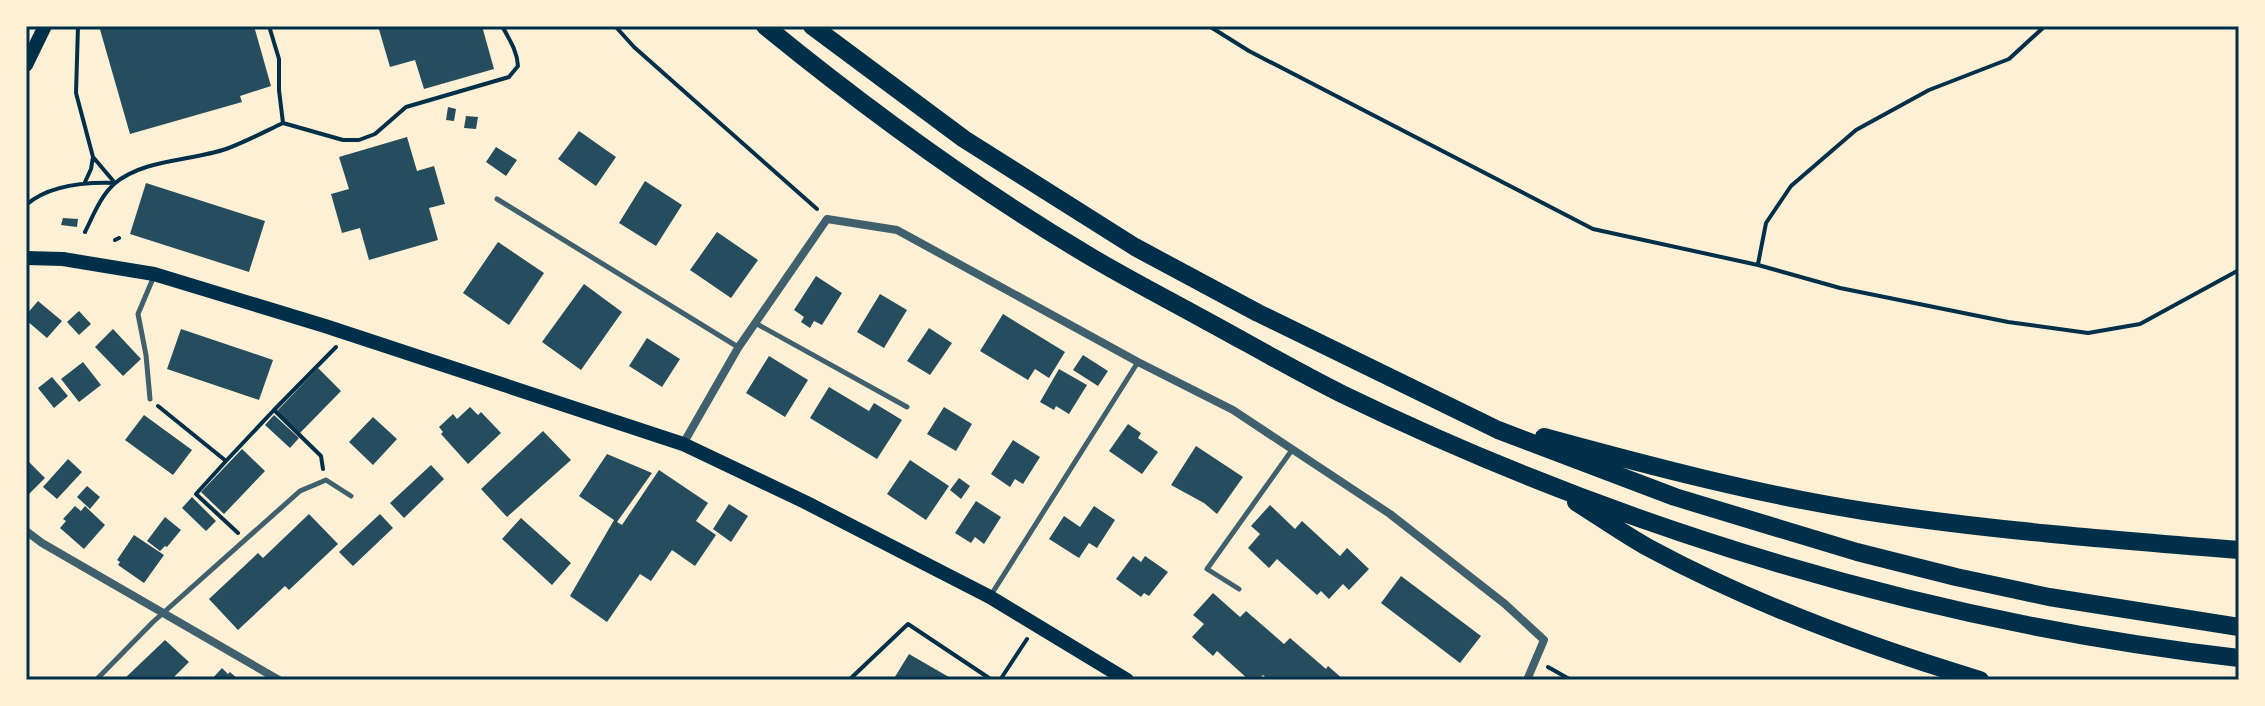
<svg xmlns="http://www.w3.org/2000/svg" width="2265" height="706" font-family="Ubuntu,sans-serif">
<rect width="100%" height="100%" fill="#fdf0d5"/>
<!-- building -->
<path fill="#264d5e" d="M99,26H254L271,86L240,96L242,102L130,134Z
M378,26H430L431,28L439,26H482L494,69L424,89L415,60L390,67Z
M448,107L456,109L454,121L446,120Z
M466,116L478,117L476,129L464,128Z
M579,131L616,157L596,186L558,159Z
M407,137L417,171L434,166L445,204L429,208L438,240L369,260L360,228L342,233L331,194L349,189L339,157Z
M496,147L517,160L506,176L486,162Z
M645,181L682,205L656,246L619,223Z
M146,183L265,221L249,272L130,234Z
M63,218L78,219L77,227L61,225Z
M717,232L758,260L731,298L690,270Z
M498,242L544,273L509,325L463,293Z
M816,276L842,293L822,325L814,321L810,328L801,322L804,317L794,310Z
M584,284L622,312L581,370L542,342Z
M880,294L907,310L884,348L857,332Z
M38,301L62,321L47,338L26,320V315Z
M79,311L91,324L79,335L67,322Z
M1003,314L1065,352L1049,378L1035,369L1028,380L980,351Z
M929,328L952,343L930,375L907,361Z
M113,329L141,359L123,376L95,347Z
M181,329L273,360L259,400L167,369Z
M647,338L680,359L662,387L629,366Z
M1083,355L1108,371L1098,386L1073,370Z
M769,356L808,380L785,417L746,393Z
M83,362L101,385L79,402L61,379Z
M318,368L341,391L300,433L277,411Z
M1059,369L1087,385L1069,414L1056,406L1054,410L1040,402Z
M52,377L68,396L54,408L38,388Z
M829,387L869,411L874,403L902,420L877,459L810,418Z
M470,407L478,415L481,412L501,433L468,464L441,434L443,432L439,427L453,414L457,419Z
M944,407L972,424L956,451L927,434Z
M144,415L192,450L173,475L125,440Z
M274,415L299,438L290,448L265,425Z
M373,417L397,439L373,465L349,442Z
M1128,424L1141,433L1138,438L1158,452L1142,474L1109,451Z
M543,431L571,460L507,517L481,489Z
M1013,440L1040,457L1023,484L1015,479L1010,487L991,474Z
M1196,446L1243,477L1217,514L1204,503L1171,485Z
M242,449L265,471L224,514L201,492Z
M607,454L652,473L617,522L622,525L659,470L708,503L696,521L716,535L695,566L672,550L651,581L640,574L607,622L570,596L614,520L579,496Z
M68,459L82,472L57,499L43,487Z
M910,460L949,486L926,520L887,494Z
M28,461L45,478L26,497V462Z
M431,465L444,479L404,518L390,503Z
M959,478L970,486L961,499L950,490Z
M87,486L100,497L90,509L77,497Z
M192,497L216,521L206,531L182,508Z
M976,501L1001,517L984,544L975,537L971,543L955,533Z
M729,504L748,516L731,542L713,529Z
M1270,505L1295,529L1302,521L1340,556L1347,548L1369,569L1349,590L1343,584L1329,599L1321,591L1317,595L1277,559L1269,568L1248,548L1260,534L1251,526Z
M75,506L81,511L85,506L105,525L84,549L60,528L66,521L63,519Z
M1094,506L1115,520L1097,548L1089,543L1079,558L1049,539L1064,516L1080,527Z
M309,514L338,544L289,590L285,586L238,630L209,599L258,553L263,558Z
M380,514L393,528L353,566L339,552Z
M165,517L181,530L167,547L165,546L160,551L147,541Z
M521,518L571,563L552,585L502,539Z
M134,535L164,555L144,583L118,565L120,562L117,560Z
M1133,556L1141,562L1145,556L1168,572L1149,596L1144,593L1141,597L1116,579Z
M1401,576L1481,636L1460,663L1381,603Z
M1213,593L1240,617L1246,611L1284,644L1290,638L1326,669L1328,666L1344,680H1269L1263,675L1258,680H1249L1217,651L1213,656L1192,637L1204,624L1193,615Z
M165,640L189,662L171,680H123Z
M909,654L954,680H893Z
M222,668L228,674L230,672L239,680H211Z"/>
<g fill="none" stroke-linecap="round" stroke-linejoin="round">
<!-- path -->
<path stroke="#003049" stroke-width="4" d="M269,26L279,59V90L283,123
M615,26L634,47L817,209
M1209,26L1249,51L1593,229L1758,265L1840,288L2008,322L2088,333L2140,324L2239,270
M85,182L91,169L93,157
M26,205C49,185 85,182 115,183L93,157L76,93L78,26
M85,232C93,216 100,197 114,184C143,159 191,161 226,149C245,142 264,132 283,123L343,140H359L375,134L406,107L509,77L518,66C517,50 509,39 502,26
M115,240L119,238
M1758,264L1766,223L1791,186L1856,130L1929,90L2009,59L2045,26
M158,406L226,461L274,410
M226,461L196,494L238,533
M323,469L321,456L274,410L336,347
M1548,667L1571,680
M849,680L908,624L992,680
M1000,680L1027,639"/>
<!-- service -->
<path stroke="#3f606c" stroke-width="5" d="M497,199L738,347
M757,324L907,407
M150,399L146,355L138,314L154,276
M1239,589L1207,569L1292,450
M991,595L1138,362
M96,680L153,622L300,491L326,480L351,496"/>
<!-- minor -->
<path stroke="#3f606c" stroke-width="8" d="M683,444L738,348L827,219L897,230L1138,362L1233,410L1390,514L1505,604L1544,640L1527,680
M26,531L42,543L279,680"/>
<!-- secondary -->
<path stroke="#003049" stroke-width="14" d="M26,65L45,26
M26,258L63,259L154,274L325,326L683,444L805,502L990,597L1127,680"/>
<!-- motorway -->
<path stroke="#003049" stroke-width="18" d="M765,26C868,110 976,189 1091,257C1128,279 1167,299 1205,320C1251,345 1296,371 1342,394C1622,530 1930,623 2239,658
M812,26L964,139L1135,247L1258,313L1498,430L1675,497L1857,552L1956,577L2049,597L2239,627
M1544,437C1650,466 1756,494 1864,511C1988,530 2114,540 2239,550
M1576,502C1600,517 1624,534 1649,548C1751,603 1870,647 1980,680"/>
</g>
<!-- border -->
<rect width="2265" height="706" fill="none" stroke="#fdf0d5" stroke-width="56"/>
<rect x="28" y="28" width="2209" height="650" fill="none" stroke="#003049" stroke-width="3"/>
</svg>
